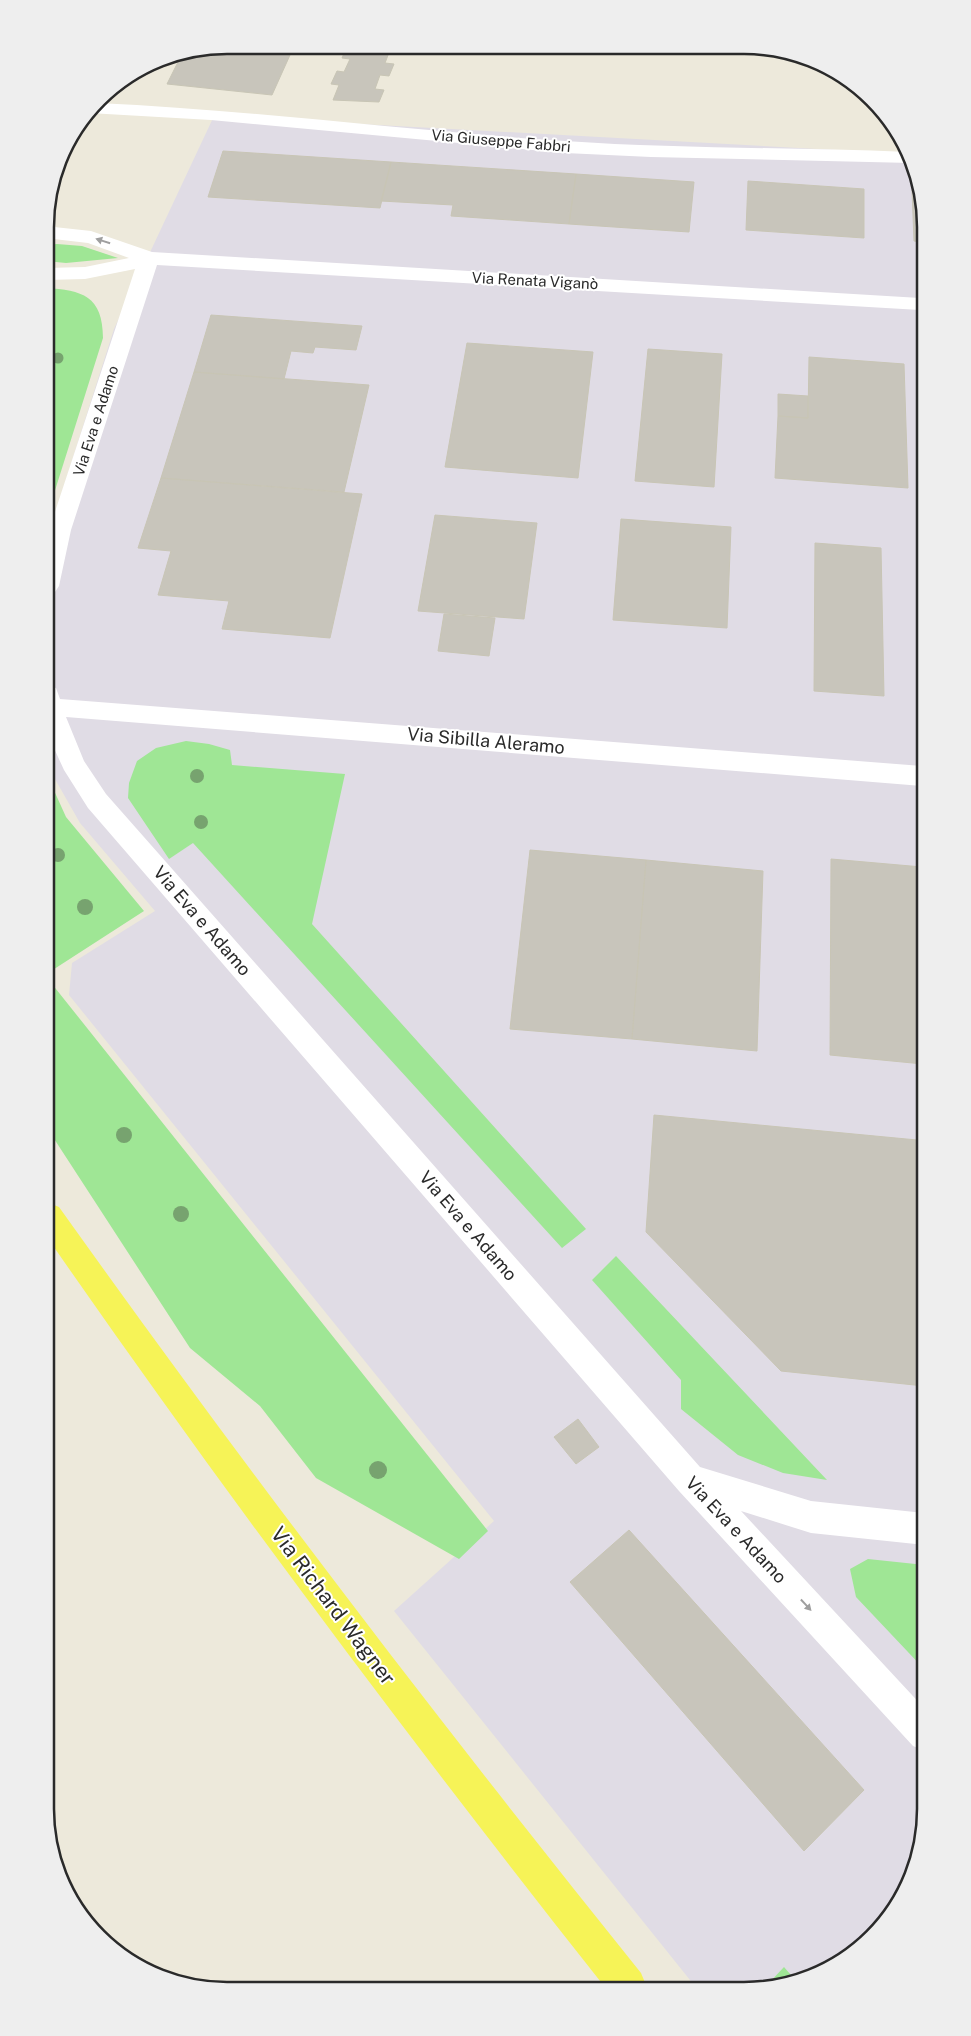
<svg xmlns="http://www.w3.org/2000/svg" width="971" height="2036" font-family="'Public Sans',sans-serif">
<rect width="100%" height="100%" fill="#ede9db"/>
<!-- industrial -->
<path fill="#e0dce5" d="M214,116L908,154L920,179L926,1822L912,1879L881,1929L845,1961L792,1985H694L394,1611L494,1521L69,995L72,963L155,911L80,823L47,765V539L114,329Z"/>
<!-- green -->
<path fill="#9fe695" d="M57,244L82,246L118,258L66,263L46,261V245Z
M46,288C82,290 103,296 103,338L46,519Z
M186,741L209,744L230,750L232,765L345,774L312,924L586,1229L562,1248L193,843L169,859L128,798L129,783L137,761L156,748Z
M47,775L66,817L144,911L48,973Z
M48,979L488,1531L459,1559L316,1478L260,1406L190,1348L49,1131Z
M616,1256L827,1480L783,1473L738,1455L681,1409V1380L592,1280Z
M868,1559L925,1565V1670L856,1597L850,1569Z
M784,1967L797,1982L792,1985H767Z"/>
<!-- building -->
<path fill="#c8c5bb" stroke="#c8c5b5" d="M347,46H401L399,50H390L385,63L394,64L389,76L380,75L375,89L384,90L379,102L333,100L339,85L331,84L337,71L344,72L350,59L342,58Z
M215,47L290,55L272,95L167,84L182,54Z
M223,151L391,162L380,208L208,197Z
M391,162L576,174L569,224L451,216L453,205L381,201Z
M576,174L694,182L689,232L569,224Z
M748,181L864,189V238L746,230Z
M912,190L920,191V242L914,241Z
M211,315L362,326L356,350L315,347L313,353L291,351L284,379L194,372Z
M467,343L593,352L578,478L445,467Z
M648,349L722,354L714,487L635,481Z
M809,357L904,364L908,488L775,478L778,416L808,418Z
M194,372L369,385L344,492L161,478Z
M778,394L808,396V418L778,416Z
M161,478L362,494L330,638L222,629L229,601L158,595L171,551L138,548Z
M435,515L537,523L524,619L418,611Z
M621,519L731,527L727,628L613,620Z
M815,543L881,548L884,696L814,691Z
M444,614L495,618L489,656L438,651Z
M530,850L646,860L632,1039L510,1029Z
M831,859L922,867L923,1064L830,1055Z
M646,860L763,871L757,1051L632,1039Z
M654,1115L917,1140L924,1386L781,1371L646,1232Z
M578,1419L599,1447L576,1464L554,1437Z
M629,1530L864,1790L804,1851L570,1582Z"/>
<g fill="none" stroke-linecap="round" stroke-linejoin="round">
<!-- minor -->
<path fill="#fff" fill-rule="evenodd" d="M97,103C254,110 409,131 565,141C679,149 793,147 908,152L912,163L651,157L565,153L211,120L89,113Z
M45,226L91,231L152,252L920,298V310L157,265L71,530L59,586L55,592L47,594V539L49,530L135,269L85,279L46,280V268L85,267L129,258L88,243L45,238Z
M47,685L56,688L60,699L922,766V786L66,717L84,761L106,794L700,1467L811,1501L924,1513L925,1545L811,1533L741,1511L925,1709V1751L913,1746L679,1491L88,808L64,770L47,733Z"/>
<!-- major -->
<path fill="#f6f357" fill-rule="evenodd" d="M49,1203L59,1207C245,1468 440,1723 641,1973L646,1985L604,1986C412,1743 226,1495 49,1240Z"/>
</g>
<!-- trees -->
<g fill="#77a36f">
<circle cx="58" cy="358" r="5.5"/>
<circle cx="197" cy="776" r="7"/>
<circle cx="201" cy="822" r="7"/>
<circle cx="58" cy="855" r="7"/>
<circle cx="85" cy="907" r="8"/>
<circle cx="124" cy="1135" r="8"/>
<circle cx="181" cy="1214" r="8"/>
<circle cx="378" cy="1470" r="9"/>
</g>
<!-- one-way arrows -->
<defs><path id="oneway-solid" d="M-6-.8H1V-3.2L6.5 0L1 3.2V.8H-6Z" transform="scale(1.25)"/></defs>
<g fill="#9f9f9f">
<use href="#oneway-solid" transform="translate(103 241) rotate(-162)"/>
<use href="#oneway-solid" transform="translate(806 1605) rotate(47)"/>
</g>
<g text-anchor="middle" stroke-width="4" stroke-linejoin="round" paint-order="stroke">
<!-- far-street labels -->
<g font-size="15" fill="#2a2a2a" stroke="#fff">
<text transform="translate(501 141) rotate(5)" y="5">Via Giuseppe Fabbri</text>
<text transform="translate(535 281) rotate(3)" y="5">Via Renata Viganò</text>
<text transform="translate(96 421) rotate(-72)" y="5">Via Eva e Adamo</text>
</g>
<!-- street labels -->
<g font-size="18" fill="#2a2a2a" stroke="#fff">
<text transform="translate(486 741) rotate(5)" y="6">Via Sibilla Aleramo</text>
<text transform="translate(202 921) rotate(49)" y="6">Via Eva e Adamo</text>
<text transform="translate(468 1226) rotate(49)" y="6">Via Eva e Adamo</text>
<text transform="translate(736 1530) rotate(47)" y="6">Via Eva e Adamo</text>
</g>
<!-- near-street labels -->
<g font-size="21" fill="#2a2a2a" stroke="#fff">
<text transform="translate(333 1606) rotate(53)" y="7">Via Richard Wagner</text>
</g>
</g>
<!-- crop -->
<path d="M0 0H971V2036H0ZM227 54H744A173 173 0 0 1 917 227V1809A173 173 0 0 1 744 1982H227A173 173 0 0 1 54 1809V227A173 173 0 0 1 227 54Z" fill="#eee" fill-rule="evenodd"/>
<path fill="none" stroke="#2a2a2a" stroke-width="2.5" d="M227 54H744A173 173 0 0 1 917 227V1809A173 173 0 0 1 744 1982H227A173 173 0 0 1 54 1809V227A173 173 0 0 1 227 54Z"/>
</svg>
